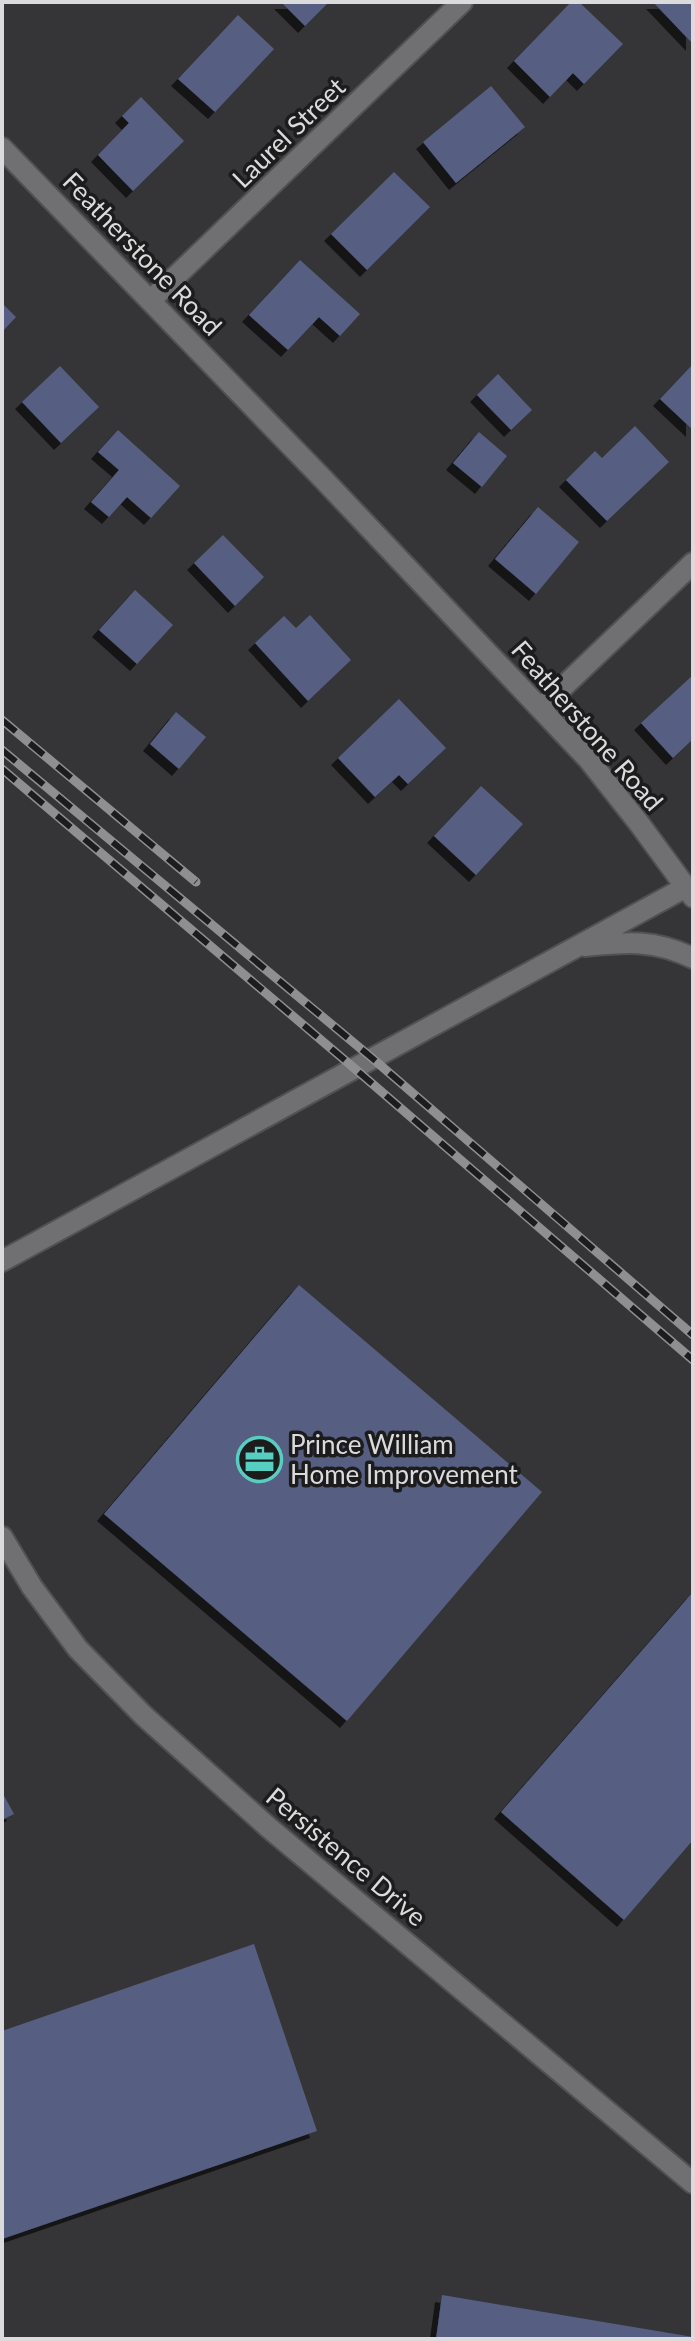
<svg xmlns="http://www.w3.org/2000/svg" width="695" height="2341" font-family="Lato,sans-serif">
<defs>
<filter id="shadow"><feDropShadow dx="-7" dy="7" stdDeviation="0" flood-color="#0009"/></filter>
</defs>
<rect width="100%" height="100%" fill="#353437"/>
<!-- building -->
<path fill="#575f82" filter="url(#shadow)" d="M281,2H329L305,26Z
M571,2H579L623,44L584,84L573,73L550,97L514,61Z
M653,2H693V44Z
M238,15L274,49L215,112L178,79Z
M491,86L525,127L456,183L423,142Z
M141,97L184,141L133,191L98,155L129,123L122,116Z
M394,172L430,207L367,270L331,234Z
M300,260L360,314L340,336L319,317L288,350L249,315Z
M2,303L16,317L2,332Z
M693,364V430L660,399Z
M60,366L99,407L61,443L22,402Z
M498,374L532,410L511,430L477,395Z
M635,426L669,462L607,521L566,480L595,451L602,458Z
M118,430L180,486L151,518L127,497L109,517L91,502L119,470L98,452Z
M479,432L507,456L482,487L453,463Z
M538,507L579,542L536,594L495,559Z
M223,535L264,577L235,606L194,563Z
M135,590L173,625L137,664L99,630Z
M310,615L351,660L308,701L255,643L284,616L296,628Z
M693,675V739L673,758L641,723Z
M399,699L446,748L408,784L399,775L375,797L338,758Z
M176,712L206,737L179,769L150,744Z
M481,786L523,824L476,875L434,836Z
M299,1285L542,1492L347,1721L104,1514Z
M693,1592V1840L624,1920L501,1812Z
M2,1792L14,1814L2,1820Z
M254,1944L317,2131L2,2239V2031Z
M442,2295L693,2337V2339H436Z"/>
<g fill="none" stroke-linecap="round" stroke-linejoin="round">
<defs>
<path id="minor" d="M2,148L325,481L589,760L638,822L693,897
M151,300L462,2
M541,708L693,563
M2,1537L32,1587L78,1649L144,1716L268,1827L693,2183"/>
<path id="tertiary" d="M585,946C626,942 654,939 693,958
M2,1261L686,887"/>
</defs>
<!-- minor casing -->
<use href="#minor" stroke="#515153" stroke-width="24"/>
<!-- tertiary casing -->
<use href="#tertiary" stroke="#515153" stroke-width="24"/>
<!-- minor -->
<use href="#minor" stroke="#707073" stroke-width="20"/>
<!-- tertiary -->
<use href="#tertiary" stroke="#707073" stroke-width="20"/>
<defs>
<path id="rail" d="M2,720L196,882
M2,750L372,1058L693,1335
M2,769L354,1068L693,1360"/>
</defs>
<!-- rail casing -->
<use href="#rail" stroke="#8f8e90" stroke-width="9"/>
<!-- rail -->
<use href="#rail" stroke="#1c1c1d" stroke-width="6" stroke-dasharray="18" stroke-linecap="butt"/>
</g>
<!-- icons -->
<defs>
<symbol id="office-ring" viewBox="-11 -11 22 22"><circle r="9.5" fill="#1c1c1d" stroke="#57cec1" stroke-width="1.5"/><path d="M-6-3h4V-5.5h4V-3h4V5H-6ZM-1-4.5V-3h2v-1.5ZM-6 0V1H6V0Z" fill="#57cec1"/></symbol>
</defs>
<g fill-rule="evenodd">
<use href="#office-ring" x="234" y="1434" width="51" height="51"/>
</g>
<g text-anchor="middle" stroke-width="7" stroke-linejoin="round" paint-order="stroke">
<!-- street labels -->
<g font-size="26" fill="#dbdadc" stroke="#1c1c1d">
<text transform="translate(289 133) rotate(-44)" y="9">Laurel Street</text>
<text transform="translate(142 254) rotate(46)" y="9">Featherstone Road</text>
<text transform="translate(587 726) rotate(49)" y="9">Featherstone Road</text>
<text transform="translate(346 1857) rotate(40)" y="9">Persistence Drive</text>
</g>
<!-- poi labels -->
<g font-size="26" fill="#dbdadc" stroke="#1c1c1d" text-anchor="start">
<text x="290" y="1454">Prince William<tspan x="290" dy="30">Home Improvement</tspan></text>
</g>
</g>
<!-- border -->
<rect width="695" height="2341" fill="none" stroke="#dbdadc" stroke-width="8"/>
</svg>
